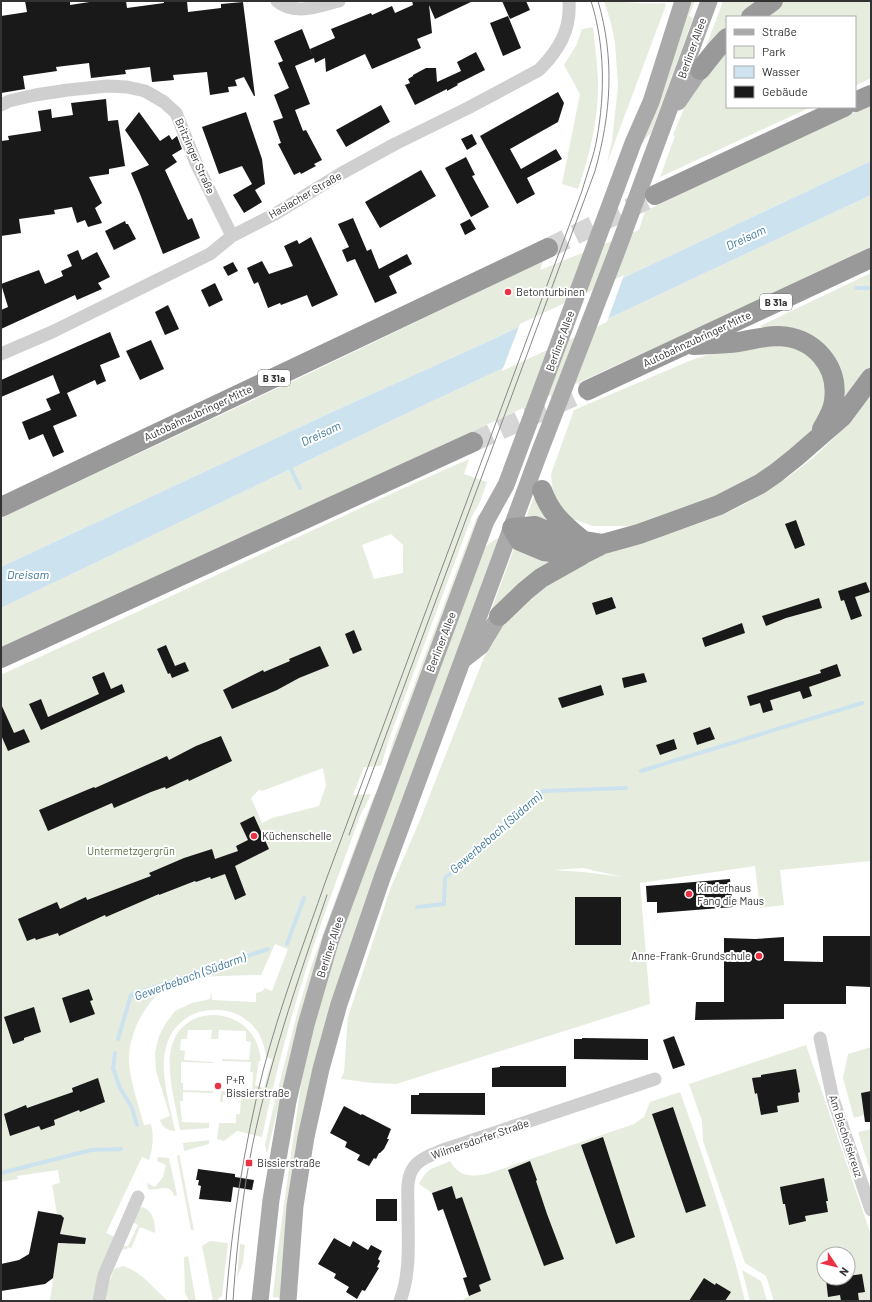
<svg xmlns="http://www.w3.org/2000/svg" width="872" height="1302" font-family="Barlow,sans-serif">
<rect width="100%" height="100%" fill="#fff"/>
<!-- green -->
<path fill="#e6ecde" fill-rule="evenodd" d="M604,1C625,1 644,5 665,3L666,5L607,163L612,141L618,86L615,43L611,23Z
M689,1H695L689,16L693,18L651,133L644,140L643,143L640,142Z
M723,1H752L755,2L741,17H727V29L711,46L707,44Z
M783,1H871V78L855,86V17H761Z
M593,27C595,45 597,62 598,80C599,117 590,154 578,189L562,184L580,94L564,65L577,44L582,29Z
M727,46V107H811L660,177L675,136L673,135L686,104Z
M871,103V161L487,342L332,412L1,567V518L308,374L543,261L540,270L639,230L645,211Z
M871,195V250L608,369L1,648V608L399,417Z
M871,273V369L846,401L837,365L760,326Z
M795,345L824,369L827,407L805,444L738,490L652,521L629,526H593L570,518L564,513L553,492L551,474L574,410L694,359L733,348Z
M871,395V861L780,870L784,905L760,908L755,866L640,883L650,1004L396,1084L373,1083L341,1079L344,1072L348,1017L391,887L420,820L483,660L492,640L512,613L538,589L604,554L700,523L726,513L745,504L787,478L813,458L835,437ZM583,868L623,877L583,872L553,870Z
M469,459L464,474L487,482L480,502L472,516L389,739L381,766L364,767L353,795L371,794C368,802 363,809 360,816C352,837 345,858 337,879C306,963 280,1049 262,1137L237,1131L224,1141L217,1139L219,1123H236V1114H240L241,1095H223V1102H220L221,1091L252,1093L253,1072H250L251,1062L222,1061V1059L249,1060L251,1042L246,1041V1031L219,1030L218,1039H211L212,1030H188L187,1039H181L180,1050L185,1051L184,1060L213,1062V1063L181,1062V1083H183V1090L213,1091V1093L183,1092V1101H180L182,1122L209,1123V1128L180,1130C176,1106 166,1073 171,1049C182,999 257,1005 261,1061H259L255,1085L264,1088L272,1059L266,1057C265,1049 263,1041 259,1034C238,998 179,1003 167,1044C158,1069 170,1105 175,1131C168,1131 162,1127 160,1120L170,1116L156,1071L155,1053L159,1036L166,1023L175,1011L192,1003L210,999L211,992L212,1000L256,1002V993L263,991L264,988L272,991L288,949L275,944L261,975C248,975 235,976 222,976C186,977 163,980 143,1013C135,1026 129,1043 129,1059C129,1078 139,1107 144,1125L151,1124C154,1137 153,1147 149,1160L142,1157L106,1233L115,1237L98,1273L93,1301H50L58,1243L66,1244L68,1235L60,1234L64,1218L57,1214L52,1185L60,1183L58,1170L17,1176L18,1179L1,1182V675L406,487ZM391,534L403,545V573L374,579L362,545ZM323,768L326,785L319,806L272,818L262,823L251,798L259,790L262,791Z
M535,494L556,527L527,515Z
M481,512L483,513L388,766H386L393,741L476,519Z
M501,537L338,987L281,1298L273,1297L277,1257L287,1182L304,1064L309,1038L346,918L484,548L494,540Z
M515,546L554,559L493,611L492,608Z
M378,793L291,1052L267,1154L265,1145L272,1113L298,1010L312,964L366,816L375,794Z
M806,1045L871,1235V1301H774L766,1276L745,1263L703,1141L702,1121L689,1084ZM824,1254H848V1278H824Z
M871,1047V1091L861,1093L864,1115L854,1118L843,1078L848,1054Z
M680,1092C705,1161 728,1230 745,1301H461L469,1296L481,1291L479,1285L491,1280L462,1197L456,1199L451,1186L432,1193L419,1184C428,1166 434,1169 450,1161C459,1177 471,1177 487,1174L634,1124L644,1117L650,1102Z
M871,1129V1173L858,1132Z
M209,1140V1144L184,1151L183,1143Z
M180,1155V1159L194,1230H191L177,1156Z
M158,1157L169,1158L177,1195L174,1196C170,1182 158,1191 148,1189L147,1183L155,1187L163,1177L166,1165L157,1161Z
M143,1207C154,1213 155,1222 155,1233L140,1227L131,1249L128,1247L127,1249L118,1250L120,1246H128L138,1225L130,1221L140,1208Z
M210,1241L228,1243L222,1296L216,1301H213L202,1246Z
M240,1244L245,1245L243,1263L237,1278Z
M188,1256L196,1301H189L185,1293L184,1257Z
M123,1266C144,1273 151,1287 168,1301H106L109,1283L114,1269Z
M742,1270L761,1281L767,1301H750Z"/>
<!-- water -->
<path fill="#cde2ef" d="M871,161V195L399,417L1,608V567L332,412L487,342Z"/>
<!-- pier -->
<path fill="#fff" d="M624,275L607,322L502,371L520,324Z"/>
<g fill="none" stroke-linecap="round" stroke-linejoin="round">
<!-- stream -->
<path stroke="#cde2ef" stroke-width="4" d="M856,288H871
M289,465L300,488
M641,771L862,703
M417,907L444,904L445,878L464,863L506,823L525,809L538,794L544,791L626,788
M287,944L304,898
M118,1039L131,995L268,949
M115,1053L113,1068L120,1088L132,1108L137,1125
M1,1173L91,1150L121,1149"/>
</g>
<!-- building -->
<path fill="#191919" d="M25,1H70V5L96,1H126L127,8L164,3V1H187L188,12L221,8V4L243,2L255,96H254L244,77L235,80L237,86L228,87L229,92L210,95L207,72L173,75L174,80L152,82L150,67L125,70L126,74L91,78L89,63L56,67L57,71L23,76L25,89L1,93V16L27,12Z
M412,1H473L435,19L429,5L432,33L417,39L421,48L372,69L365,54L326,72L325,58L315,63L314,58L295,66L310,104L295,110L303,131L306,130L322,160L314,164L316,166L301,174L300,172L294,175L278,144L281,143L273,121L283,118L274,95L289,88L278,63L283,61L274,41L302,29L313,57L310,49L335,38L331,29L371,13L372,15L392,6L395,13L413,5Z
M502,1H526L530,10L510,19Z
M508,16L521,48L503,56L490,23Z
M476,52L485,70L457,84L458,85L447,91V89L415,105L405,85L410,83L408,79L413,76V75L426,68H436L437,82L461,71L457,62Z
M558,92L564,103L558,122L510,149L521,169L556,149L562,159L527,178L535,194L517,204L480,136Z
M106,99L108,121L118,120L125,166L109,169V174L89,177L102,203L95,208L102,223L88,227L85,220L77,223L72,207L54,210L55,214L19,219L21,233L1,236V141L9,140L8,136L41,131L38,111L51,109L52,118L73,115L71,103Z
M381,105L390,122L346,147L336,130Z
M139,112L160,141L169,135L172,140L177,136L182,149L172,155L177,162L165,170L188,220L192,218L200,238L163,254L140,194L131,173L149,165L125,130Z
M246,112L262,159L265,184L255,190L262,202L244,213L233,195L252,184L242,166L219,174L202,127Z
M472,134L477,144L467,150L461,139Z
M466,157L475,175L472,176L489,207L471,217L445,168Z
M421,170L436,196L380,228L365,202Z
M353,218L367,251L371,249L379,269L407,254L412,264L389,276L397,293L375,303L355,259L347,262L342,250L349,247L338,224Z
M470,219L476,229L465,235L460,224Z
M125,221L126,224H128L136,239L114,250L105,231Z
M311,237L338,295L312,307L307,295L281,305L280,303L268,308L258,282L254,284L247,268L262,261L269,274L293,266L284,246L297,240L299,244Z
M78,250L82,260L97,252L110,277L98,283L102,289L77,300L75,295L1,329V310L8,307L1,284L39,270L45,284L63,276L61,271L72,266L67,255Z
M233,262L238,271L228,276L223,267Z
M215,283L223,300L209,307L201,290Z
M168,305L179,329L165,335L155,312Z
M110,332L120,357L100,365L106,381L97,385L95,380L67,393L77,416L53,426L64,452L53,457L43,434L29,440L22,422L51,410L46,399L60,393L53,375L1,397V380Z
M151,340L164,369L140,380L126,351Z
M796,520L805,545L795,549L785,524Z
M866,582L870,592L855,597L862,616L851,620L844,600L841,601L838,591Z
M612,597L616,608L596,615L592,603Z
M819,598L822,608L786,618L766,626L762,616Z
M742,623L745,633L705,647L702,638Z
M354,630L362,650L353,654L345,634Z
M166,645L175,666L185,662L189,671L172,678L170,673L168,674L157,649Z
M320,646L329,666L299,678L277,690L232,709L223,690L263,670L264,672L290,661L289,659Z
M837,664L841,676L809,687L812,696L803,699L800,691L771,700H770L773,710L763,713L760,703L750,706L747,696L821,673L820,670Z
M104,672L111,689L122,684L125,692L41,730L29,704L41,699L48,717L99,694L92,677Z
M644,673L647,682L624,688L622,678Z
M601,685L604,695L562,708L558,698Z
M1,704L14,733L24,729L30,742L8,751L1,735Z
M710,727L715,739L697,745L693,733Z
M221,736L232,761L189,781L188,779L166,789L165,787L151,792L114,808L112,803L48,831L39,810L94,787L95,788L167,756L169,760L196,746Z
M674,739L677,749L660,755L656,745Z
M254,816L269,849L235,866L246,895L235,900L225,874L211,879L210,877L196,882L195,881L159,895V894L106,917L105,915L59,936L58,933L36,940L35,938L27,941L18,919L57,902L60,909L86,897L87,900L151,876L149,873L184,858L212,849L215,859L238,851L236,846L248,840L240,823Z
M730,879L733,907L657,913V902H647L646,886Z
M575,897H621V945H575Z
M823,936H871V987L846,986V1004H784V1019L695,1020L696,1002H724V938L755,939L784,937V961L823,962Z
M89,989L93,1000L90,1001L95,1014L70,1023L62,998Z
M34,1007L41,1032L24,1038V1040L13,1044L4,1017Z
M674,1036L685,1065L673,1069L663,1040Z
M582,1038L648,1039V1060L574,1059V1039H582Z
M500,1066H566V1087H492V1068L500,1067Z
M796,1069L800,1092L798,1093L799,1102L777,1106L778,1112L761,1115L757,1093L755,1094L752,1078L761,1077V1075Z
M98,1078L105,1102L80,1112L79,1110L54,1120L55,1125L41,1130L39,1126L10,1136L4,1114L26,1105L27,1108L73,1092L72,1088Z
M871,1091V1122H865L861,1093Z
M419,1093H485V1115L411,1114V1095H419Z
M344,1106L361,1115L362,1114L391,1129L387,1139H389L384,1149L380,1153H379L376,1159L374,1158L369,1166L357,1160L360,1155L345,1147L347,1142L330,1133Z
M673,1107L706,1206L686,1213L652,1114Z
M603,1137L635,1237L616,1244L581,1145Z
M530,1161L537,1180L536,1181L547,1214L564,1259L544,1266L508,1170Z
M198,1169L235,1174V1177L254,1180L252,1190L233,1187L231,1202L199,1199L201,1186L198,1185L199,1180H196Z
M824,1178L828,1201H826L828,1212L805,1216L806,1221L789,1225L785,1204H783L780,1187Z
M452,1186L456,1199L462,1197L491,1280L479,1285L481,1291L469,1296L463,1278L467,1277L443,1209L438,1211L432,1193Z
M376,1199H397V1221H376Z
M38,1211L61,1215L64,1218L60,1234L86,1238L85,1244L58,1243L53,1278L45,1284L1,1291V1264L19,1260L29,1254Z
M334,1238L350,1247L353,1241L368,1250L371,1245L382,1251L378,1259L380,1261L377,1267L379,1268L365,1291L362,1290L357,1299L346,1292L349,1287L334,1278L336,1274L318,1264Z
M862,1274L865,1292L858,1293L859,1301H841L840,1295L828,1297L826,1279L848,1278V1276Z
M704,1278L715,1285L716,1283L731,1292L725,1301H689Z"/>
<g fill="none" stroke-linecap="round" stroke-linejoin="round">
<!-- highway-tunnel -->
<path stroke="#d6d6d6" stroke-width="20" stroke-dasharray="20 10" stroke-linecap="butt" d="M548,248L646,200
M473,442L588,390"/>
<!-- minor -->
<path stroke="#cfcfcf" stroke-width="13" d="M277,1C295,16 318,6 339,1
M1,105L9,101L35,95L68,90L107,86L127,87L145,91L164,102L176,113L196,163L232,236
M1,354L52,332L210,254L232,236L275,214L342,173L395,144L468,108L539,70C559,50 571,30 569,1
M820,1038L833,1099L871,1210
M99,1301L104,1275L138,1197
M400,1301C411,1273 408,1239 408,1209C408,1196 406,1181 412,1170C418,1159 430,1156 440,1151L655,1079"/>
<!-- major -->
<path stroke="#aaa" stroke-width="17" d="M678,102L700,70
M463,660L481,646L499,616
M260,1301L271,1200L288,1101L306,1025L331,939L486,521L506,485L633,143L651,102L683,1
M288,1301L295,1206L306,1137L321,1069L339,1004L382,878L410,802L538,456L617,251L709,1"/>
<!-- highway -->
<path stroke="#999" stroke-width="20" d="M751,17L773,1
M700,70L715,51L727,38
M855,102L871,95
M655,195L844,107
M693,345C708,344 723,344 738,342C751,340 764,336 778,336C814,337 839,366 834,401C833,411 827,420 822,429
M588,390L871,258
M542,490C550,513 563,524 581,539
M1,507L548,248
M603,544L561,537L535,526L512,528L520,541L544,551L565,554L585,553L603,544L639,534L719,505L760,484L776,473L796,457L842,417L871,378
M499,616L525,591L541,578L582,555
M1,658L473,442"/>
<!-- tram -->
<path stroke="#878787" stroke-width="1" d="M349,835L595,171C611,114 615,59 598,1
M226,1301C232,1223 244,1146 263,1071C280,1006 304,943 326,880L582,191C587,173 594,156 597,138C605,93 605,45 591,1
M233,1301C236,1255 241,1208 249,1163C266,1071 297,983 327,895"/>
</g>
<!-- markers -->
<g fill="#eb3245" stroke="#fff" stroke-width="1.5">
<circle cx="508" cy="292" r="4"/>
<circle cx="254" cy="836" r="4"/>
<circle cx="689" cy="894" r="4"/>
<circle cx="759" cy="956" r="4"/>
<circle cx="218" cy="1086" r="4"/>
<rect x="245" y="1159" width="8" height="8" rx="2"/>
</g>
<g text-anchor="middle" stroke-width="4" stroke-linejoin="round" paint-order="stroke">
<!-- shield labels -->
<g fill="#fff" stroke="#707070" stroke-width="1">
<rect x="760" y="294" width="32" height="16" rx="3"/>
<rect x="258" y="370" width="32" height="16" rx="3"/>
</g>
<g font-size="10" font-weight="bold" fill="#323232">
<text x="776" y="306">B 31a</text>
<text x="274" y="382">B 31a</text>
</g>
<!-- street labels -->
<g font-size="11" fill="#323232" stroke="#fff">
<text transform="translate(692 48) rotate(-70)" y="4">Berliner Allee</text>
<text transform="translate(195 156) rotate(66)" y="4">Britzinger Straße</text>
<text transform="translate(305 195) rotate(-30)" y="4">Haslacher Straße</text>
<text transform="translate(697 339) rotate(-25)" y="4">Autobahnzubringer Mitte</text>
<text transform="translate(560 341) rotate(-70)" y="4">Berliner Allee</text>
<text transform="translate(198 413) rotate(-25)" y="4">Autobahnzubringer Mitte</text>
<text transform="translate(441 642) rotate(-69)" y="4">Berliner Allee</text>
<text transform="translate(330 947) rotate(-72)" y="4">Berliner Allee</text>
<text transform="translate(846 1136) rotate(72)" y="4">Am Bischofskreuz</text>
<text transform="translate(480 1139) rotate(-19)" y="4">Wilmersdorfer Straße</text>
</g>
<!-- poi labels -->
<g font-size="11" fill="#323232" stroke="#fff" text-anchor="start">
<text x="516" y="296">Betonturbinen</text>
<text x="262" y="840">Küchenschelle</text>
<text x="697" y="892">Kinderhaus<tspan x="697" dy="13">Fang die Maus</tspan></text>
<text x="751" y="960" text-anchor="end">Anne-Frank-Grundschule</text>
<text x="226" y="1084">P+R<tspan x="226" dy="13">Bissierstraße</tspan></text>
<text x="257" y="1167">Bissierstraße</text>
</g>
<!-- park labels -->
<g font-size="11" fill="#56703d" stroke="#fff">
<text x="131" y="855">Untermetzgergrün</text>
</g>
<!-- water labels -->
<g font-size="12" font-style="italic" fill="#3c7799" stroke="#fff">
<text transform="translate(746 238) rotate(-25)" y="4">Dreisam</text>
<text transform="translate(321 434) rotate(-25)" y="4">Dreisam</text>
<text x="28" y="579">Dreisam</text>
<text transform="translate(496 833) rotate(-41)" y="4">Gewerbebach (Südarm)</text>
<text transform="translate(190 977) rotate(-20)" y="4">Gewerbebach (Südarm)</text>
</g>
</g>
<!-- border -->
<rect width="872" height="1302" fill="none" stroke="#323232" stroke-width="4"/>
<!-- legend -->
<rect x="726" y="16" width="130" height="92" fill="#ffffff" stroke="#adadad"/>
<rect x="734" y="29" width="20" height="6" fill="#aaaaaa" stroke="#adadad"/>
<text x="762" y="36" font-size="12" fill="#323232">Straße</text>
<rect x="734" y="46" width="20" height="12" fill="#e6ecde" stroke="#adadad"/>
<text x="762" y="56" font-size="12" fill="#323232">Park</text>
<rect x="734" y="66" width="20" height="12" fill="#cde2ef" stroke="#adadad"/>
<text x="762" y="76" font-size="12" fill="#323232">Wasser</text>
<rect x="734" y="86" width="20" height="12" fill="#191919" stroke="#adadad"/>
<text x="762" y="96" font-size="12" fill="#323232">Gebäude</text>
<!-- north arrow -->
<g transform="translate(836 1266) rotate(125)"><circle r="19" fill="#ffffff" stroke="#adadad"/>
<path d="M0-3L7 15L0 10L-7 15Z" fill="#eb3245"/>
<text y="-6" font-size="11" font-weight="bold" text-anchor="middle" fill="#323232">N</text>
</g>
</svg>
